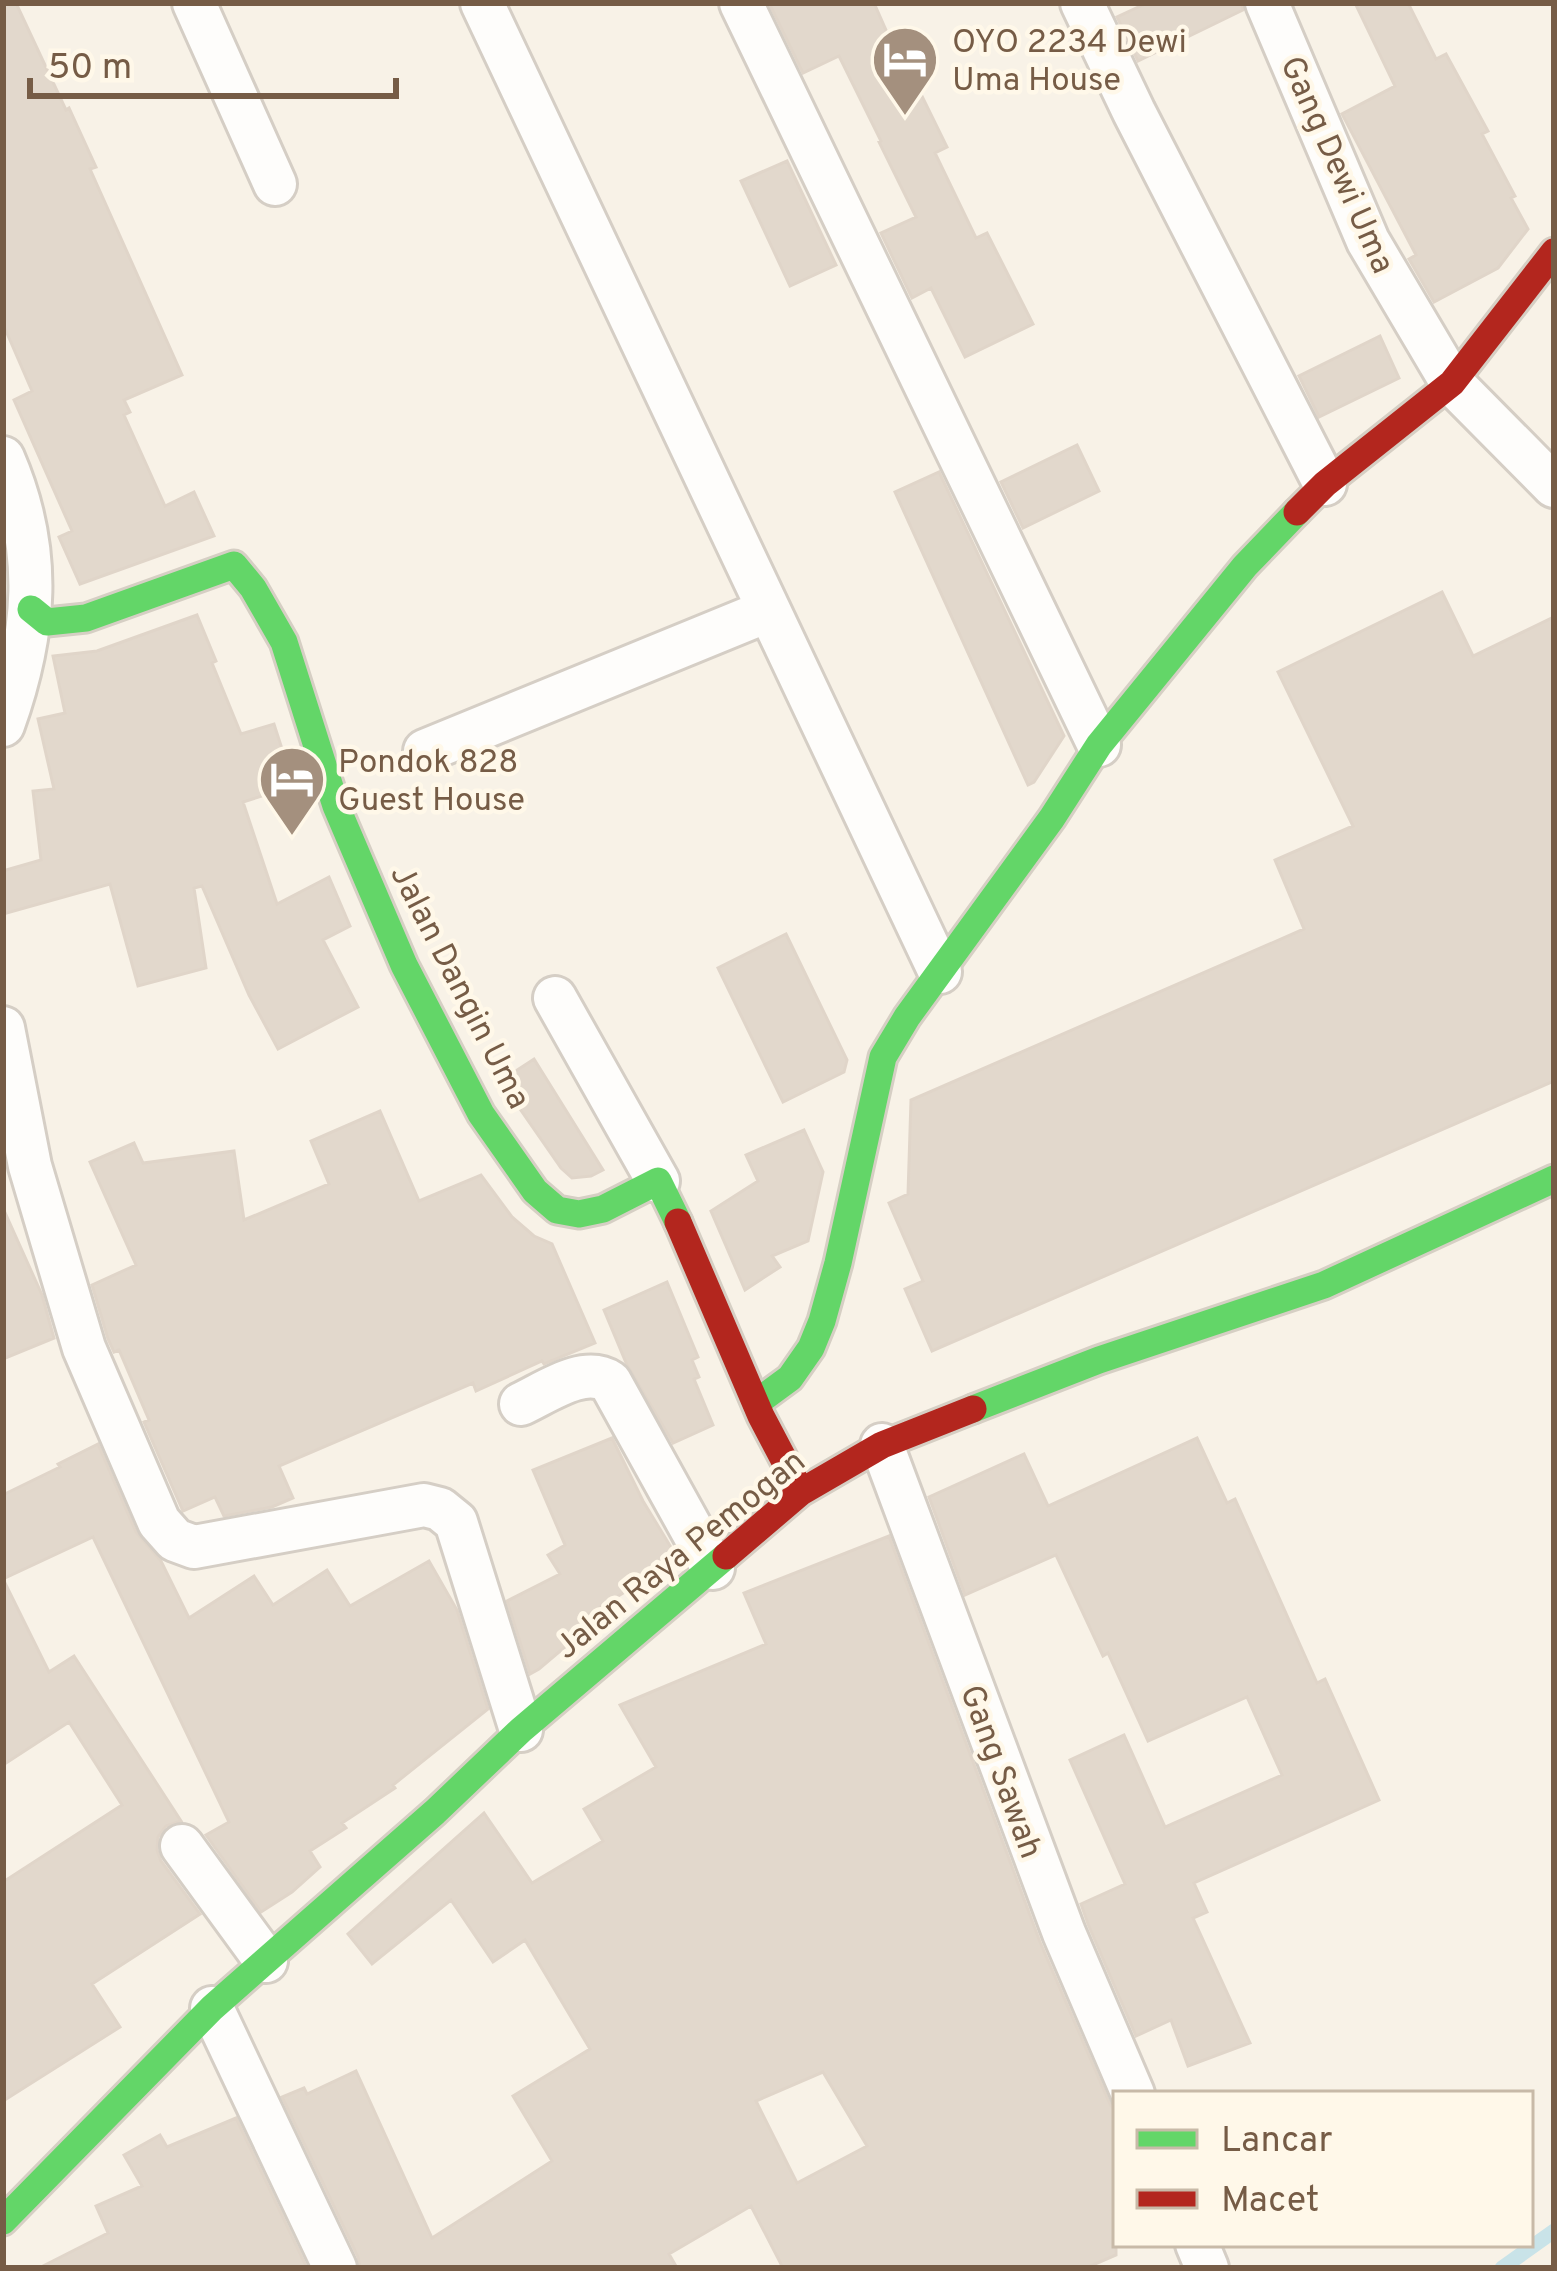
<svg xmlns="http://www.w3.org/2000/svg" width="1557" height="2271" font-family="Overpass,sans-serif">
<rect width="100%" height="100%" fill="#f8f2e7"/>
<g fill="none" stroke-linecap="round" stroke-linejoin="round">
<!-- stream -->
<path stroke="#c9e3e8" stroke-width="15" d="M1502,2268L1554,2231"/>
</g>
<!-- building -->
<path fill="#e2d8cc" stroke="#e0d5c9" stroke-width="3" fill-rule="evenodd" d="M3,3H16L66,110L69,108L96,167L90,169L182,375L124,400L130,412L124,415L165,506L194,492L214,536L80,584L59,537L72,531L14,400L32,391L3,324Z
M769,3H874L909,82L914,80L947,147L935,153L976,238L987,233L1033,324L965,357L931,288L912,298L881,233L916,217L879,142L881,141L839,56L803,73Z
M1147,3H1242L1243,10L1138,61L1117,17Z
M1355,3H1408L1436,59L1446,54L1488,131L1482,134L1515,196L1511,198L1528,229L1498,268L1434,302L1409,259L1416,255L1342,114L1395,86Z
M787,161L836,265L790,286L741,181Z
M1380,336L1399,378L1319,417L1299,376Z
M1077,445L1099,491L1023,528L1001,482Z
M939,472L1064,736L1034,782L1028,785L895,492Z
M1442,592L1473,656L1554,617V1081L932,1351L905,1289L923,1281L889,1203L908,1194L911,1100L1304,929L1275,860L1353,826L1278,672Z
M197,615L216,661L212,663L241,734L274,724L294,786L243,802L277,904L329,877L350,926L323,940L358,1007L278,1049L249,995L202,886L194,888L206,968L138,986L110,884L3,914V871L41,860L33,791L54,789L38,719L65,713L53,656L97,651Z
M786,934L847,1060L844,1072L783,1102L718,968Z
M534,1059L603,1170L591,1176L572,1178L561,1168L511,1096L502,1080Z
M380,1111L419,1201L481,1175L512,1217L534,1236L552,1244L595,1343L544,1364L542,1361L476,1391L473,1383L279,1466L293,1498L272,1507L224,1516L215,1497L183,1511L144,1422L149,1420L119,1350L114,1352L108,1339L92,1285L136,1265L90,1162L134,1143L143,1163L234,1151L244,1220L329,1184L311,1141Z
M804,1130L823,1172L808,1241L772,1256L780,1267L745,1290L711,1211L758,1181L746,1155Z
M3,1208L42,1295L54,1338L3,1359Z
M667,1282L698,1357L692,1360L699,1377L694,1379L713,1425L673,1443L627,1365L604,1310Z
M612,1438L643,1501L675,1554L643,1581L580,1619L585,1630L539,1669L530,1674L507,1601L560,1574L548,1555L565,1545L533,1470Z
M1197,1438L1227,1503L1235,1499L1317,1683L1325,1679L1379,1800L1194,1883L1207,1912L1193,1918L1250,2043L1188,2066L1171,2020L1136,2036L1088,1924L1081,1904L1125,1884L1070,1760L1124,1735L1165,1827L1282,1775L1247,1697L1148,1741L1108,1653L1103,1656L1056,1555L965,1595L929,1497L1024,1454L1048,1506Z
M98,1444L136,1532L161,1561L189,1618L254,1576L273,1605L327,1570L350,1606L429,1561L457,1610L488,1709L393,1785L395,1788L342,1823L346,1828L310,1851L320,1867L292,1892L261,1912L206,1835L229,1822L93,1537L3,1579L49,1672L74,1656L181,1821L166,1826L158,1837L157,1850L161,1861L200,1914L92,1984L120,2027L3,2101V1882L122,1805L69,1722L3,1765V1495L60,1467L58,1464Z
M889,1536L1040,1942L1110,2104L1116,2112V2255L1086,2268H783L751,2206L669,2254L677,2268H360L358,2257L282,2097L304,2088L307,2094L356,2071L432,2238L552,2161L513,2096L590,2049L525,1940L493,1962L451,1900L372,1964L348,1934L484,1813L532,1883L603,1841L584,1809L656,1767L620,1705L766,1644L744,1593ZM823,2072L867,2146L797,2183L756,2101Z
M236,2118L307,2268H39L108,2233L96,2206L142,2186L124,2155L160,2135L167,2147Z"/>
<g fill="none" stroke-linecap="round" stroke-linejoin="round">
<defs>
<path id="street" d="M194,3L275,184
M482,3L940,972
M741,3L1099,745
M1082,3L1134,112L1325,484
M1267,3L1368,241L1452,383L1554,486
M3,458C43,550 36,633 3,725
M425,751L767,611
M555,998L658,1181
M3,1028L30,1166L84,1348L159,1522L175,1540L194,1547L424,1505L440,1509L456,1522L521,1730
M521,1404C547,1392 584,1365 610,1382L713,1568
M882,1445L1064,1933L1133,2094
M182,1846L266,1961
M212,2008L335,2268
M1197,2244L1207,2268"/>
<path id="fast" d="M31,609L47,622L86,618L234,565L253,588L284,642L336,806L404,965L481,1114L535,1191L557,1210L579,1214L603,1209L658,1181L678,1222
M756,1403L790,1378L811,1348L822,1321L838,1263L883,1057L907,1017L1052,818L1099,745L1245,566L1297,512
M973,1409L1099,1360L1324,1285L1554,1179
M3,2221L212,2008L435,1812L521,1730L726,1556"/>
<path id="jam" d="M1297,512L1325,484L1452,383L1554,252
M678,1222L761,1416L801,1492
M726,1556L801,1492L882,1445L973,1409"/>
</defs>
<!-- street casing -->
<use href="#street" stroke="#d5cec5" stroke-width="48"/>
<!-- fast casing -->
<use href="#fast" stroke="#d6cfc4" stroke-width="33"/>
<!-- jam casing -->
<use href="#jam" stroke="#d6cfc4" stroke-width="33"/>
<!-- street -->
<use href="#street" stroke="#fefdfb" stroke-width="42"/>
<!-- fast -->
<use href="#fast" stroke="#63d668" stroke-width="27"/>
<!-- jam -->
<use href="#jam" stroke="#b3261e" stroke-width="27"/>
</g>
<!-- icons -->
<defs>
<symbol id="hotel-pin" viewBox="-11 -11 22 30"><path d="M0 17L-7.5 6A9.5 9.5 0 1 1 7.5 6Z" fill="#a4907e" stroke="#fff8e9"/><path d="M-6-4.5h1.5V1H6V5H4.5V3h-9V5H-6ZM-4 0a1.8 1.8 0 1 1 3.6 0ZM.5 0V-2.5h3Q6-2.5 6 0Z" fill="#fff"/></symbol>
</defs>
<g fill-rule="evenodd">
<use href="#hotel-pin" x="867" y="21" width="76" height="104"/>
<use href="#hotel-pin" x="254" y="741" width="76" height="104"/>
</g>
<g text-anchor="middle" stroke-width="9" stroke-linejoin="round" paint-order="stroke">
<!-- poi labels -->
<g font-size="33" fill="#765c46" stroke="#fff8e9" text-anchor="start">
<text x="952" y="52">OYO 2234 Dewi<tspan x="952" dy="38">Uma House</tspan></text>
<text x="338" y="772">Pondok 828<tspan x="338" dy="38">Guest House</tspan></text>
</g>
<!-- street labels -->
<g font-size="33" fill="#765c46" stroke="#fff8e9">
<text transform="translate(1339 164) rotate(66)" y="12">Gang Dewi Uma</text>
<text transform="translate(462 986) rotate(63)" y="12">Jalan Dangin Uma</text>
<text transform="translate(679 1553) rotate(-39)" y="12">Jalan Raya Pemogan</text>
<text transform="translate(1003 1771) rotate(70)" y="12">Gang Sawah</text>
</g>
</g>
<!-- border -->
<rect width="1557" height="2271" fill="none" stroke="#765c46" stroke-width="12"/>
<!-- legend -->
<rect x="1113" y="2091" width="420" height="156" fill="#fff8e9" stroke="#c8baa8" stroke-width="3"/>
<rect x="1137" y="2130" width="60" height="18" fill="#63d668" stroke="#c8baa8" stroke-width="3"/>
<text x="1221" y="2151" font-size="36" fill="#765c46">Lancar</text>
<rect x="1137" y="2190" width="60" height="18" fill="#b3261e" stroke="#c8baa8" stroke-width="3"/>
<text x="1221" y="2211" font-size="36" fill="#765c46">Macet</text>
<!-- scale -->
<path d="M30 78v18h366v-18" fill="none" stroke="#765c46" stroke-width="6"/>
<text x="48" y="78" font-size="36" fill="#765c46" stroke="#fff8e9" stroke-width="9" paint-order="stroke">50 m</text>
</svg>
